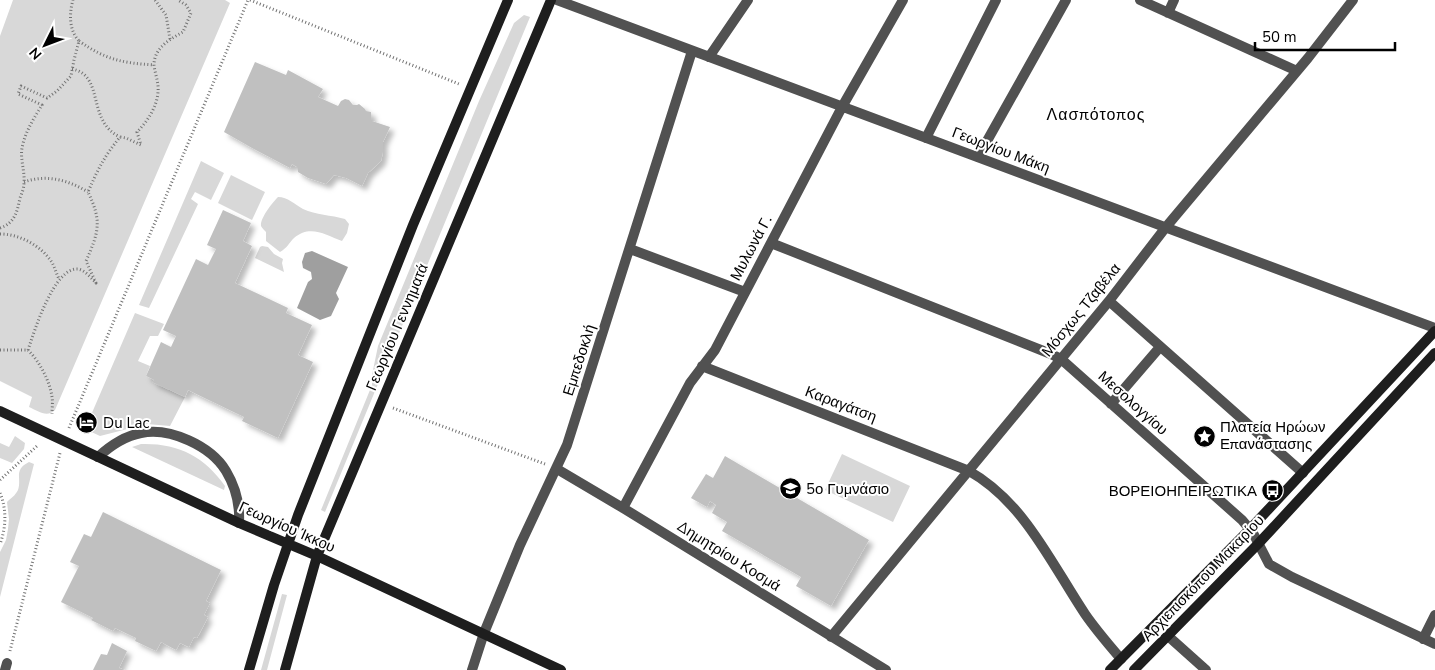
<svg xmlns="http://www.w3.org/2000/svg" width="1435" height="670" font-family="'Nunito Sans',sans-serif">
<defs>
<filter id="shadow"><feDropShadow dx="4.5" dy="4.5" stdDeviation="2.5" flood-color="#0004"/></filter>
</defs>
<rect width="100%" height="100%" fill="#fff"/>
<!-- green -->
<path fill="#d8d8d8" d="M13,0H225L230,3L55,410C47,418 38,411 29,407L32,397L0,381V36Z
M524,15L530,17L325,512L321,510L372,385V375L378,346L479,101L514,23Z
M201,161L224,173L211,200L195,192L191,199L198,204L149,308L139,305Z
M231,175L265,192L252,220L218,203Z
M278,197C288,197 294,204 303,209C316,215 331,215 345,219L349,224L347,233L342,241C326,235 310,224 294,238C289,243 287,248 280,252L266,241V232C264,230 262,228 261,226C260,218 273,202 278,197Z
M262,246L268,247L274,254L283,259L282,263L284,272L255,258L260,247Z
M135,313L164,324L158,336H150L138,361L150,366L146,376L154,380L153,382L185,397L170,426L147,424L100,436L85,429Z
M15,436L25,443L24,449L12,463L0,458V443L9,447Z
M141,444C178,443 204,456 225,486L224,490L132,447Z
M842,454L910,486L893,522L825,490Z
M29,462L34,464L0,597V552L6,540L8,529L9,519L7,502C11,498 15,496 18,490C22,478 13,470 29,462Z
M282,594L287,595L267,670H261Z"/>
<!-- water -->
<path fill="#9f9f9f" d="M312,251L348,267L336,293L339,299L331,316L320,320L297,308L308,282L312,279L311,272L303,268L302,262L305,253Z"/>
<!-- building -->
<path fill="#c0c0c0" filter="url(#shadow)" d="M255,62L286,75L288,70L323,89L318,97L338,106L341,101L345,99L349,100L353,105H357L359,104L365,109L366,111L371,112L372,121L390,127L383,142V152L381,161L368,173L362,186L346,178L334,175L326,184L308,178L298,172L297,167L292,164L290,168L252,148L224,132Z
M223,210L251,223L243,241L252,246L235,283L288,308L286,313L312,325L298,355L313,362L278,438L242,421L244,417L188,390L185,397L152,382L154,380L146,376L161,342L171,347L176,336L163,330L196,259L208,265L216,249L207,245Z
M725,456L869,540L831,606L796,586L801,577L722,531L727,522L712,513L716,505L710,501L707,507L691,498L706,474L713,478Z
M103,512L221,570L206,601L210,603L204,615L208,617L197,638L194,637L189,647L180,643L176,650L161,642L156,651L135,641L136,638L115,628L113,631L91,620L93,618L61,602L79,566L70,562L84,534L91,537Z
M112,643L127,651L119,668L125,670H93L101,654L107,655Z"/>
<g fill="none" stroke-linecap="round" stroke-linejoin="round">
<!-- path -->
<path stroke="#737373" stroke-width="3" stroke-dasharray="1 2.5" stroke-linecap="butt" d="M155,0L166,15L170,39
M250,0L459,84
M79,41C106,60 123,63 154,65
M72,69C105,75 86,121 120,137
M24,182C47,174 68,180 88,192
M0,228C15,223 17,212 20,198C22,193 24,188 24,183C25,171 20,159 22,148C25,132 34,118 42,105L18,94L21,86L47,98L57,91L71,76L74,60L79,41C69,30 69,14 73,0
M0,234C19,234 40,245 51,261C55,267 56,273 59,279
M0,350H28C39,361 50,381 52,397C53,402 52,408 52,414
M28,350C34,332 54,267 78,269C85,270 91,278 96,283L86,261C99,232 102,221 88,192C98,169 104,157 120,137L126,138L141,145L137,132C147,122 157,107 158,92C159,83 155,74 154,65C154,48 170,39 183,32L191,13L186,5L178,0
M393,408L545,464
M69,428L248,0
M0,480L38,445
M0,493C7,510 6,528 0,544
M10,651L60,453"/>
<!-- street -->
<path stroke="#515151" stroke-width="10" d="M557,0L1435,328
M1140,0L1297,71
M1168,13L1174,0
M709,57L748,0
M926,138L996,0
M978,157L1066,0
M771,243L1051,354L1061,359L1242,520L1253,533L1269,564L1292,577L1435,644
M630,249L745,292
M1109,301L1303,473
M702,366L969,471C1024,502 1051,563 1085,614C1096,630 1109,645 1121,659
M1111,404L1160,347
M98,457C110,446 125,436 141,433C170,427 211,446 226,471C235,486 240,505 239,523
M557,469L623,508L886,670
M623,508L690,383L715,350L842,107L903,0
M1168,636L1206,670
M831,637L1109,301L1166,227L1308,58L1353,0
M1423,639L1435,615
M5,670L7,663
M472,670L484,633L520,545L567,445L692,51"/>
<!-- secondary -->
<path stroke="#1e1e1e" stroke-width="10" d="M0,411L239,523L317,556L561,670
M249,670L274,585L298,515L413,225L508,0
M285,670L317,556L551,0
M1110,670L1250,529L1435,331
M1134,670L1258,544L1435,353"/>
</g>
<!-- icons -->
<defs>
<symbol id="hotel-disc" viewBox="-11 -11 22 22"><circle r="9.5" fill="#000" stroke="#fff"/><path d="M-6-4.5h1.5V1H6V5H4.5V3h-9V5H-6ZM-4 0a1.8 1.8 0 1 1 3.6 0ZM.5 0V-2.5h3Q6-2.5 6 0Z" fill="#fff"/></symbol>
<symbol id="sight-disc" viewBox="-11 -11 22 22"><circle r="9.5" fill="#000" stroke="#fff"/><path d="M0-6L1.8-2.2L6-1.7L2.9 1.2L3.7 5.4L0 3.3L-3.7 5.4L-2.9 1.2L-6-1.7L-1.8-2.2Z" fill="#fff"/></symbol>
<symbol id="school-disc" viewBox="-11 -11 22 22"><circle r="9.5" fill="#000" stroke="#fff"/><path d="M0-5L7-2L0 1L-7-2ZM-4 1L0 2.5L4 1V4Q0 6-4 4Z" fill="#fff"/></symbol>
<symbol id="bus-disc" viewBox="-11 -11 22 22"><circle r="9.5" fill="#000" stroke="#fff"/><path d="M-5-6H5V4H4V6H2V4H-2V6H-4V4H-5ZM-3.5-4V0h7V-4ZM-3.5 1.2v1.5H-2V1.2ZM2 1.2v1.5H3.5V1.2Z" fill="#fff"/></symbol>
</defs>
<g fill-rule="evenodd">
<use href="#hotel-disc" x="74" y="410" width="25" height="25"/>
<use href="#sight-disc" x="1192" y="424" width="25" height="25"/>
<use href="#school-disc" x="778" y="476" width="25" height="25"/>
<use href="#bus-disc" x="1260" y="478" width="25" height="25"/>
</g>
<g text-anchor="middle" stroke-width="4" stroke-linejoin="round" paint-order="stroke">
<!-- street labels -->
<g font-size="15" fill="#000" stroke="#fff">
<text transform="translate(1001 150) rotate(21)" y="5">Γεωργίου Μάκη</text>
<text transform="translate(751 248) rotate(-62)" y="5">Μυλωνά Γ.</text>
<text transform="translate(1081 310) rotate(-51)" y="5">Μόσχως Τζαβέλα</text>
<text transform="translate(397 327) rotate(-67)" y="5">Γεωργίου Γεννηματά</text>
<text transform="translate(579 360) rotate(-72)" y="5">Εμπεδοκλή</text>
<text transform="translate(1133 403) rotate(42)" y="5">Μεσολογγίου</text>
<text transform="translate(841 404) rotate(21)" y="5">Καραγάτση</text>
<text transform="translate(287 527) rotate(24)" y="5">Γεωργίου Ίκκου</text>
<text transform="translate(729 556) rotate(32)" y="5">Δημητρίου Κοσμά</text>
<text transform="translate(1203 578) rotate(-46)" y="5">Αρχιεπισκόπου Μακαρίου</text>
</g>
<!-- poi labels -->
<g font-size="15" fill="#000" stroke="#fff" text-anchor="start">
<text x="103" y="428">Du Lac</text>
<text x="1220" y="432">Πλατεία Ηρώων<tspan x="1220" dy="17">Επανάστασης</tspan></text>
<text x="806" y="494">5ο Γυμνάσιο</text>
<text x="1257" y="496" text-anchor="end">ΒΟΡΕΙΟΗΠΕΙΡΩΤΙΚΑ</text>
</g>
<!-- neighbourhood labels -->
<g font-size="16" letter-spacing="1" fill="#000" stroke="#fff">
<text x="1096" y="120">Λασπότοπος</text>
</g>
</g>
<!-- north arrow -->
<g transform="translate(45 45) rotate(228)" stroke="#ffffff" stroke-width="4" paint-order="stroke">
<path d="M0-4L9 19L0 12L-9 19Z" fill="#000000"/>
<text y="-8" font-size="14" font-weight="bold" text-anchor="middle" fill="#000000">N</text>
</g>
<!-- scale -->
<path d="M1255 42v8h140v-8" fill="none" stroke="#000000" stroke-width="2.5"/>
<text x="1262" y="42" font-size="15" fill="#000000" stroke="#ffffff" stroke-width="4" paint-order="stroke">50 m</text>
</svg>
